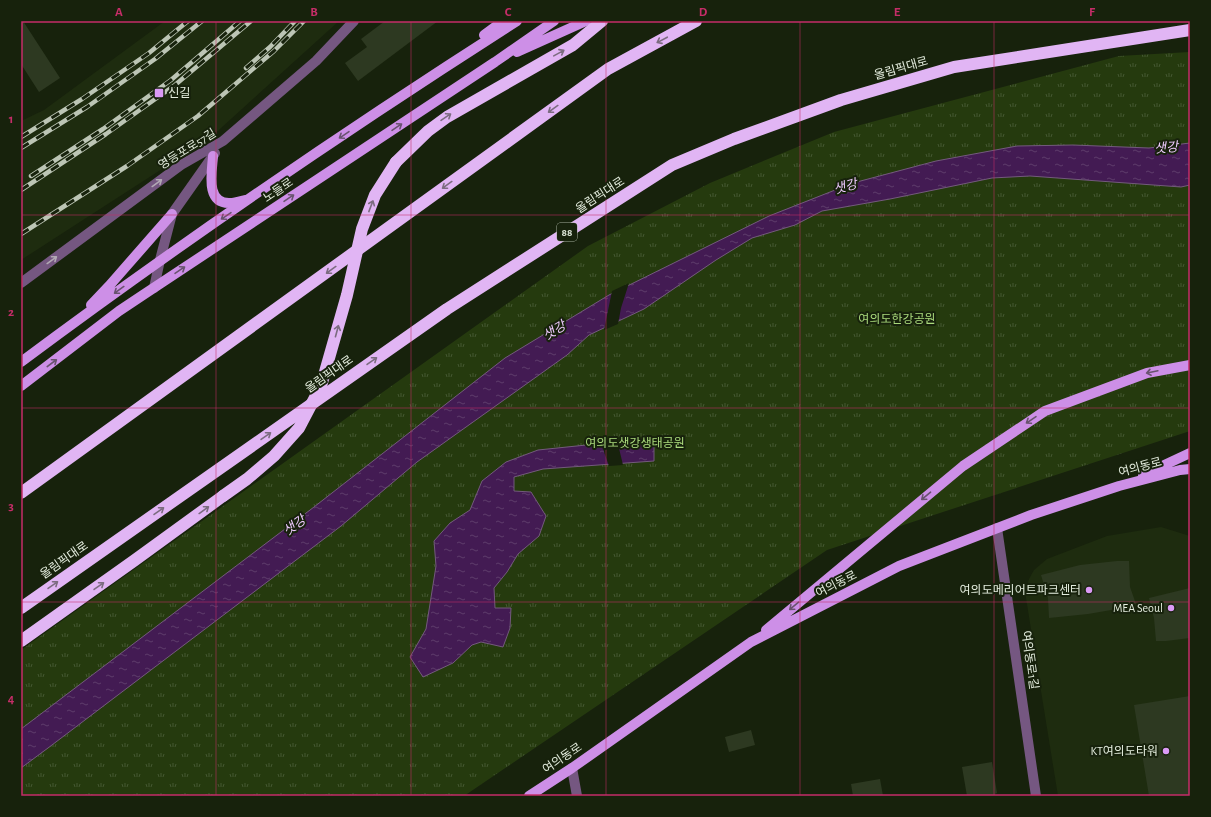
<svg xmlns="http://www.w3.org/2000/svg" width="1211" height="817" font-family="'Alegreya Sans','Noto Sans KR',sans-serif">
<defs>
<pattern id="park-tufts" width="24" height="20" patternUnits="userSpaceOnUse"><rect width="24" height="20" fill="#253a0e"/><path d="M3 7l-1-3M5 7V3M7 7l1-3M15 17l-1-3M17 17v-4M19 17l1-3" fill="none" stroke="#445731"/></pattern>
<pattern id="water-ripples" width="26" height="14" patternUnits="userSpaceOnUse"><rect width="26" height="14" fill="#431b53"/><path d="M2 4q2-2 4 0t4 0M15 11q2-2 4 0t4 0" fill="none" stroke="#5e3c6b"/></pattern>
</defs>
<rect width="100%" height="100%" fill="#17220c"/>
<!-- built -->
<path fill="#1e2c0f" d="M165,21H339L210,138L21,260V121L44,110Z
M1161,527L1190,536V796H1058L1025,592L1029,579L1034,570L1047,559L1107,536Z"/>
<!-- park -->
<path fill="url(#park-tufts)" d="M1190,52V431L827,550L464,796H21V650L588,246L710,183L834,132L1119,56Z"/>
<!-- water -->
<path fill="url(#water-ripples)" stroke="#735a7c" d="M1190,143V185L1181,187L1030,176L992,178L890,199L822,211L795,225L752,238L716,260L644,309L589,335L567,355L417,462L341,526L48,748L21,768V729L314,507L505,358L609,295L769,216L853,183L936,161L1017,146L1073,145L1149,148Z
M654,438V461L543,469L514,477V491L531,492L546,516L539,536L518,554L507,572L494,588L495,608H511L510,628L503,647L481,642L472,645L453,663L423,677L410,657L426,629L436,566L434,541L450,523L470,510L482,481L506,462L538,450Z"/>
<!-- pier -->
<path fill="#17220c" d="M629,283L621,308L618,324L604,330L612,291Z
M617,440L623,465L609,466L604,452L603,441Z"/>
<!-- building -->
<path fill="#2d3921" d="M21,21H23L60,78L39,92L21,64Z
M385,21H438L358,81L345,63L367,47L361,39Z
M1117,561H1129L1130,587L1136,604L1117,609L1088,614L1049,618L1048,598L1041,575L1080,565Z
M1190,588V638L1166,641H1156L1154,618L1149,598Z
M1190,696V796H1149L1134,705Z
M751,730L755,745L729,752L725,737Z
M992,762L997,793L995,794V796H967L962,767Z
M880,779L883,796H853L851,784Z"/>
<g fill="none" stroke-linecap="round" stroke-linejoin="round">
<!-- minor -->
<path stroke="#755781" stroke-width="10" d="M21,283L181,165L223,141L316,61L354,21
M154,288L160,260L172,214L215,153
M997,528L1036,796
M572,768L577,796"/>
<!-- major -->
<path stroke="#cd8fe7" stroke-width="10" d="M484,35L503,21
M517,52L586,21
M213,156C212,172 205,204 230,203C234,203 241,201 245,200
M91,305L109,286L172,214
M21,362C182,242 348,129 517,21
M21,386L119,311L143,295L495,62L554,21
M1143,475L1190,453
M766,630L963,466L1045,411L1147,373L1190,365
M529,796L572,768L751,642L899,566L1031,515L1119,486L1180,470L1190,469"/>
<!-- highway -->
<path stroke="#e1b5f4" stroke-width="12" d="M396,162L428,131L447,117L573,45L602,21
M21,493L608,69L696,21
M21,608L447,309L672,165L734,139L841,100L954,67L1190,30
M21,641L135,560L223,496"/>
<defs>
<path id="rail" d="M246,68L270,47L295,21
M21,137L82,99L149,53L188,21
M21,148L87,107L155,59L202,21
M31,176L103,129L171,80L240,21
M21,190L106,134L175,85L251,21
M21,234L127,166L198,116L274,51L304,21"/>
</defs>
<!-- rail casing -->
<use href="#rail" stroke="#bcc5b5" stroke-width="4.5"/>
<!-- rail -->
<use href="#rail" stroke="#17220c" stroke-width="3" stroke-dasharray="9" stroke-linecap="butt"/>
<!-- highway-bridge -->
<path stroke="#e1b5f4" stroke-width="12" d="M223,496L247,479L274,456L299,428L321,386L347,295L362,229L375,195L396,162"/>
</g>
<!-- one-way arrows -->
<defs><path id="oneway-shaft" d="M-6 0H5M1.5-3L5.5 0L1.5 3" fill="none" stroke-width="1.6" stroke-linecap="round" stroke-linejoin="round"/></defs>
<g stroke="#7c6c80">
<use href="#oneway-shaft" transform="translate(662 40) rotate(152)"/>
<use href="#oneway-shaft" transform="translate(559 53) rotate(-29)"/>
<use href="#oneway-shaft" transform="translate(553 109) rotate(144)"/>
<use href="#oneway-shaft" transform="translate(446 117) rotate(-34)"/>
<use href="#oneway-shaft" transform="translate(447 185) rotate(144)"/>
<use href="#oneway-shaft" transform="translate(371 206) rotate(-69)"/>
<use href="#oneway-shaft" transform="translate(331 270) rotate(144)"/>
<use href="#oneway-shaft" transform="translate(337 331) rotate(-75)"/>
<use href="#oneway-shaft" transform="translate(372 361) rotate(-35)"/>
<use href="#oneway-shaft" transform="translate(266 436) rotate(-35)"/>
<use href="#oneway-shaft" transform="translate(204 510) rotate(-36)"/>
<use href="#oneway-shaft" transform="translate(159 511) rotate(-35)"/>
<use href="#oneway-shaft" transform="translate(53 585) rotate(-35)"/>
<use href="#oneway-shaft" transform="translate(99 586) rotate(-35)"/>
</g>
<g stroke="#69536f">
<use href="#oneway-shaft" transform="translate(397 127) rotate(-34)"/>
<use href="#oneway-shaft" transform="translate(344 135) rotate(146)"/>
<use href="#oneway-shaft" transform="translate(289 198) rotate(-34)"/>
<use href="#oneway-shaft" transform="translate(226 216) rotate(146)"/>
<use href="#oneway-shaft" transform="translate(180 270) rotate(-34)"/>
<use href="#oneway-shaft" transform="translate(119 290) rotate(144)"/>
<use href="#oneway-shaft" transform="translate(52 363) rotate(-37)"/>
<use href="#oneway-shaft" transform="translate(1152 372) rotate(168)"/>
<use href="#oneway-shaft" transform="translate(1031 420) rotate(146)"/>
<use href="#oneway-shaft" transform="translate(926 496) rotate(140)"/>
<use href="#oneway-shaft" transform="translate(794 606) rotate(140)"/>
</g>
<g stroke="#b2a9b4">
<use href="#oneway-shaft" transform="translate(157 183) rotate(-36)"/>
<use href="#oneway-shaft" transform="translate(52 260) rotate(-36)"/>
</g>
<!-- grid -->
<path fill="none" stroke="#c52d68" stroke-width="1" stroke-opacity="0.55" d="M216,21V796M411,21V796M606,21V796M800,21V796M994,21V796M21,215H1190M21,408H1190M21,602H1190"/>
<!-- markers -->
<g fill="#db9af6" stroke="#17220c" stroke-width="1.5">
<rect x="154" y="88" width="10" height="10" rx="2"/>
<circle cx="1089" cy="590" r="4"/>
<circle cx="1171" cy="608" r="4"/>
<circle cx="1166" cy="751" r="4"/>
</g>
<g text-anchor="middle" stroke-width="4" stroke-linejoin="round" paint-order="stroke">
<!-- shield labels -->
<rect fill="#17220c" stroke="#a6af9e" stroke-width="1" x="557" y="223" width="20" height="18" rx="3"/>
<g font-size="11" font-weight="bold" fill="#e3ecdd">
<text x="567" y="236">88</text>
</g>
<!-- street labels -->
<g font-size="12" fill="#e3ecdd" stroke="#17220c">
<text transform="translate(901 68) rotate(-16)" y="4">올림픽대로</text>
<text transform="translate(187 149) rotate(-32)" y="4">영등포로57길</text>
<text transform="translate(278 190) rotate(-34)" y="4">노들로</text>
<text transform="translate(600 195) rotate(-33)" y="4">올림픽대로</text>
<text transform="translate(329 374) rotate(-35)" y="4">올림픽대로</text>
<text transform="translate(1140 467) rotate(-15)" y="4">여의동로</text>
<text transform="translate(64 560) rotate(-35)" y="4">올림픽대로</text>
<text transform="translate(836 584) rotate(-27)" y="4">여의동로</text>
<text transform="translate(1030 660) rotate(82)" y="4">여의동로1길</text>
<text transform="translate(562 758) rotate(-34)" y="4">여의동로</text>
</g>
<!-- poi labels -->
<g font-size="12" fill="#e3ecdd" stroke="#17220c" text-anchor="end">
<text x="168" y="97" text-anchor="start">신길</text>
<text x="1081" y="594">여의도메리어트파크센터</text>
<text x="1163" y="612">MEA Seoul</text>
<text x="1158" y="755">KT여의도타워</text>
</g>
<!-- park labels -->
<g font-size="12" fill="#aada7c" stroke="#17220c">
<text x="897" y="323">여의도한강공원</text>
<text x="635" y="447">여의도샛강생태공원</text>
</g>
<!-- water labels -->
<g font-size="13" font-style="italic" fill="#eecafe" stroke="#17220c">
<text transform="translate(1166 147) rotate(-5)" y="5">샛강</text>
<text transform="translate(845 186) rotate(-16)" y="5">샛강</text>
<text transform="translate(554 330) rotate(-31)" y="5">샛강</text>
<text transform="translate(294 525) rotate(-36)" y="5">샛강</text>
</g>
</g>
<!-- border -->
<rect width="1211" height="817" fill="none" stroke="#17220c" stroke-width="44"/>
<rect x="22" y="22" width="1167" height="773" fill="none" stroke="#c52d68" stroke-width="1.5"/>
<g font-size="13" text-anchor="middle" font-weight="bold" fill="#c52d68">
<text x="119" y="16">A</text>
<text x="314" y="16">B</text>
<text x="508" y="16">C</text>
<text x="703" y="16">D</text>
<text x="897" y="16">E</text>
<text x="1092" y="16">F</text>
<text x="11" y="123">1</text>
<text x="11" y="316">2</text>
<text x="11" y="510">3</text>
<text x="11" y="703">4</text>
</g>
</svg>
